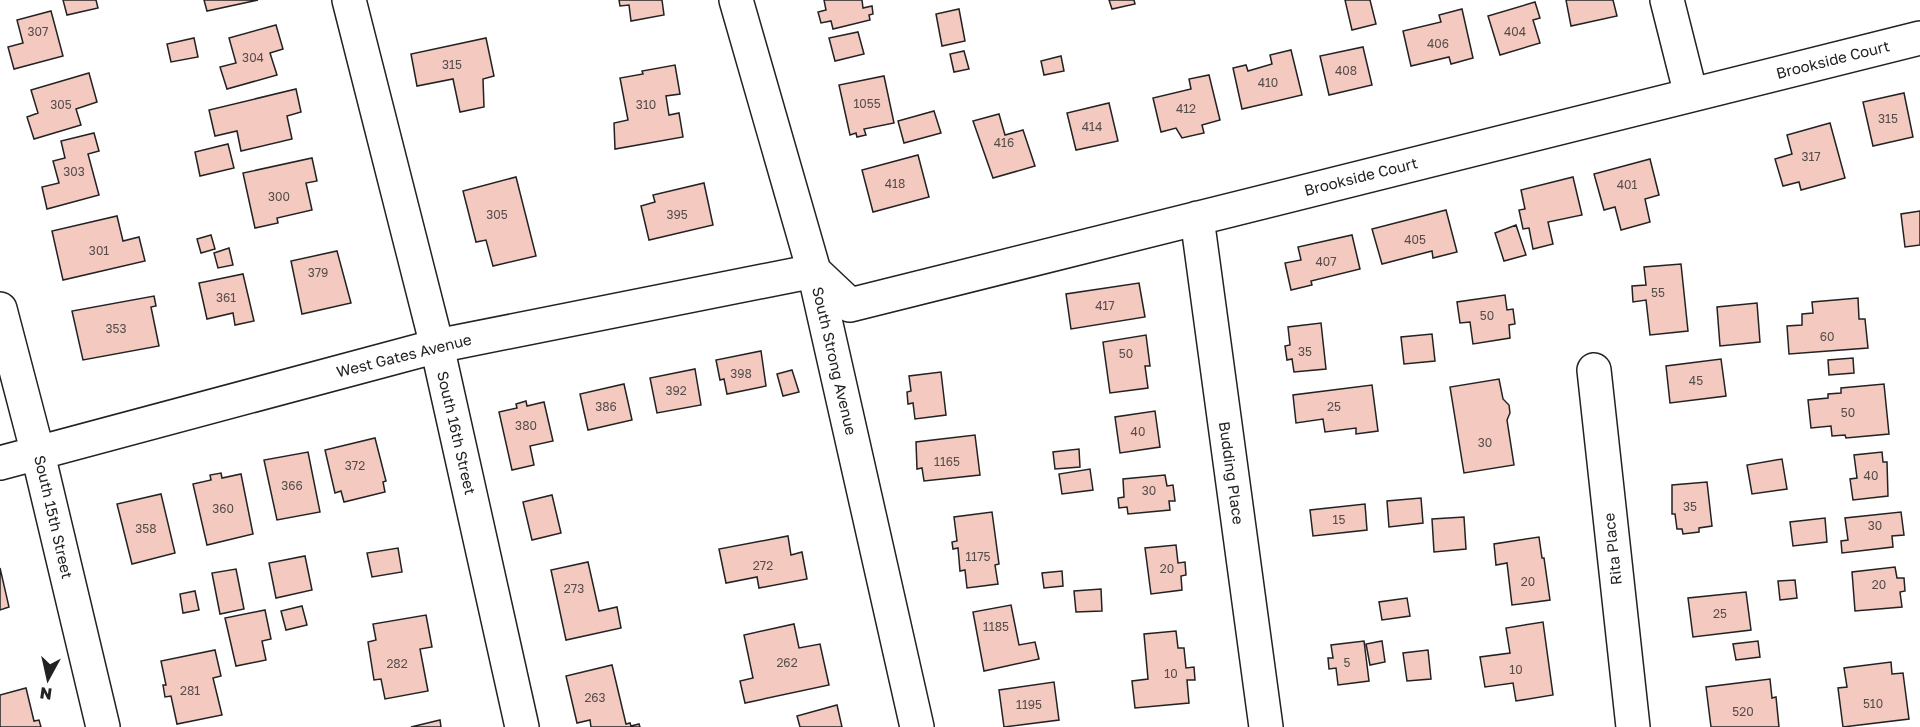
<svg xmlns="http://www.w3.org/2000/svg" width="1920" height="727" font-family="'Golos Text',sans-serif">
<rect width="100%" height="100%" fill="#fff"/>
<!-- building -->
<path fill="#f3c9c0" stroke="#222" stroke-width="1.5" d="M63,0H96L98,8L67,15Z
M204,0H258L207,11Z
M619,0H662L664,15L631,21L629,5L620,6Z
M824,0H862L863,8L872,6L873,14L869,15L870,20L833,29L831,21L821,23L818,12L826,10Z
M1109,0H1134L1135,4L1112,9Z
M1345,0H1370L1376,24L1352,30Z
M1566,0H1613L1617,16L1571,26Z
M1535,2L1540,18L1533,20L1540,43L1500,55L1488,16Z
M959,9L965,41L942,46L936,14Z
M1462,9L1473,58L1451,64L1449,57L1411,66L1403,31L1441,22L1439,15Z
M51,11L63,56L14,69L8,47L23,43L17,20Z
M276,25L283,49L270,53L277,75L227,89L220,67L236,63L229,38Z
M858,32L864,54L835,61L829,38Z
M194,38L198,57L171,62L167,44Z
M486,38L494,76L483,79L484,107L460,112L453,79L417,86L411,54Z
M1363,47L1372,85L1329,95L1320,56Z
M1291,50L1302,95L1242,109L1233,68L1246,65L1248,71L1272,64L1270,55Z
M964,51L969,69L954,72L950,54Z
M1061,56L1064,71L1044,75L1041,61Z
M675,65L680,94L666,96L669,115L679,113L683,137L615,149L614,123L628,120L620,78L643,74L642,71Z
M89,73L97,102L76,109L81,125L34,139L27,117L38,113L31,90Z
M1209,75L1220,120L1202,125L1204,133L1182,138L1176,128L1161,132L1153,98L1191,89L1189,79Z
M884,76L894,123L864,129L866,135L857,137L856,133L850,135L839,85Z
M296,89L301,112L287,116L292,139L241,151L237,131L215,136L209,110Z
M1904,93L1913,137L1873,146L1863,102Z
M1109,103L1118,141L1076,150L1067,113Z
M934,111L941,133L904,143L898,121Z
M999,114L1005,135L1023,130L1035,166L993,178L973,121Z
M1830,123L1845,178L1801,190L1799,182L1783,186L1775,159L1792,154L1787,135Z
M94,133L99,151L88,154L99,195L47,209L42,187L59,183L53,161L65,158L61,141Z
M228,144L234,168L200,176L195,152Z
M918,155L929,197L873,212L862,170Z
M312,158L317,181L306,183L312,210L277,218L278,223L255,228L243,173Z
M1650,159L1659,195L1645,199L1650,222L1621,230L1615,207L1604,210L1594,174Z
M516,177L536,256L493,266L486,240L476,242L463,191Z
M1573,177L1582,215L1548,222L1553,244L1533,249L1529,228L1523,229L1519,210L1525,209L1521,190Z
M704,183L713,225L649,240L641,206L655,202L653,195Z
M1446,210L1457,252L1433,258L1432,251L1382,264L1372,229Z
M1920,211V245L1905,247L1901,214Z
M117,216L123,241L139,237L145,261L63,280L52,231Z
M1516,225L1526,255L1504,261L1495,233Z
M211,235L215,249L201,253L197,239Z
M1352,235L1360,269L1311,281L1312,285L1291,290L1285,263L1301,260L1298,247Z
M229,248L233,265L218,268L214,253Z
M337,251L351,303L302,314L291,261Z
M1681,264L1688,331L1650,335L1646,300L1633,302L1632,286L1646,285L1644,267Z
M243,274L254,321L235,325L233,313L207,319L199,283Z
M1139,283L1145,317L1071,329L1066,294Z
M1505,295L1507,310L1513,309L1515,324L1509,325L1510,338L1473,344L1470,322L1460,323L1457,302Z
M154,296L156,306L151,307L159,346L83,360L72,311Z
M1858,298L1859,319H1865L1868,348L1789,354L1787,326L1802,325V314L1813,313L1812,302Z
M1757,303L1760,342L1720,346L1717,307Z
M1321,323L1326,369L1294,372L1292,359L1287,360L1285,346L1290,345L1288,327Z
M1432,334L1435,361L1404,364L1401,337Z
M1146,335L1150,366H1145L1148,388L1110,393L1103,342Z
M761,351L766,386L727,394L724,379L720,380L716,360Z
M1853,358L1854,373L1829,375L1828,360Z
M1721,359L1726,396L1670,403L1666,366Z
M695,369L701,405L657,413L650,378Z
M792,370L799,392L783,396L777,374Z
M941,372L946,415L915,419L913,403L908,404L907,392L911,391L909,376Z
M1499,379L1503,399L1509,405L1510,413L1507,420L1514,465L1464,473L1450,387Z
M624,384L632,420L588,430L580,394Z
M1884,384L1889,434L1846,438L1845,435L1832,436L1831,426L1811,428L1808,400L1828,398V394L1841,393V388Z
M1372,385L1378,431L1356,434V428L1325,432L1323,419L1296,423L1293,395Z
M526,401L527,406L544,402L553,441L530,446L534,465L512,470L499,412L517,408L516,404Z
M1155,411L1160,447L1120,453L1115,417Z
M975,435L980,475L924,481L922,468L917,469L916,442Z
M375,438L386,481L383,482L385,492L344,502L341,491L335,493L325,450Z
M1079,449L1080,467L1055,469L1053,452Z
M308,452L320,512L277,520L264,460Z
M1882,452L1883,462H1887L1888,496L1853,500L1850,479L1857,478L1854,455Z
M1782,459L1787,489L1752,494L1747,465Z
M1090,469L1093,490L1062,494L1059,474Z
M221,473L222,478L241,474L253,534L207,545L193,484L211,480L210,475Z
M1165,475L1167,486L1173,485L1175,501H1169L1170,510L1128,514L1127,507L1119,508L1118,498L1124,497L1123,479Z
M1707,482L1712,526L1699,528V532L1683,534L1682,529H1677L1675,514H1672V485Z
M161,494L175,553L132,564L117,504Z
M552,495L561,533L532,540L523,502Z
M1421,498L1423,523L1389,527L1387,501Z
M1365,504L1367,530L1313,536L1310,510Z
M992,512L999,564L995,565L998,584L967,588L965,570L960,571L958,548L953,549L952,542L957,541L954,517Z
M1901,512L1904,535L1892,536L1893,547L1842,553L1841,541L1848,540L1845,518Z
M1464,517L1466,549L1434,552L1432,519Z
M1825,518L1827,542L1793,546L1790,522Z
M788,536L791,555L802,552L807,579L759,588L757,577L726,583L719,549Z
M1539,537L1542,558H1544L1550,600L1512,605L1507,563L1496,565L1494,544Z
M1176,545L1178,563L1185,562L1186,575L1181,576L1182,590L1151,594L1145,548Z
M398,548L402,572L372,577L367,553Z
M305,556L312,590L276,598L269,563Z
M588,562L599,611L617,607L621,628L566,640L551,570Z
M1895,567L1897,578H1904L1905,591L1900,592L1902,607L1855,611L1852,572Z
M0,568L9,607L0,610Z
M236,569L244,609L220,614L212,573Z
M1062,571L1063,586L1044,588L1042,573Z
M1795,580L1797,598L1780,600L1778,581Z
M1101,589L1102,611L1076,612L1074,591Z
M195,591L199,610L183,613L180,594Z
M1746,592L1751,630L1693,637L1688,598Z
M1407,598L1410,616L1382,620L1379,602Z
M1011,605L1019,645L1035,642L1039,659L984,671L973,612Z
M302,606L307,625L286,630L281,611Z
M265,610L271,639L262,641L266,660L236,666L225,618Z
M426,615L432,647L420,649L428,691L385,699L381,679L374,680L368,642L376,640L373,624Z
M1543,622L1553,695L1516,701L1513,683L1485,687L1480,657L1510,653L1506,628Z
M794,624L799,648L820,644L829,685L745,703L740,681L753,678L744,635Z
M1176,631L1178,648H1184L1186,668L1194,667L1195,680H1187L1189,703L1135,708L1132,681L1148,679L1144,634Z
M1364,641L1369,681L1338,685L1336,668L1329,669L1328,658H1333L1331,645Z
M1382,641L1385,662L1370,665L1366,644Z
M1758,641L1760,657L1736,660L1733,644Z
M215,650L221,676L213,678L222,715L177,724L171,696L165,697L163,685H166L161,661Z
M1428,650L1431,679L1407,681L1403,653Z
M1891,662L1892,674L1903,673L1909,719L1843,727L1838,688L1847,687L1844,668Z
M612,665L626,724L630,723L631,726L639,724L640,727H591L590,720L577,723L566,676Z
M1770,679L1772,698L1776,697L1779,727H1711L1706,687Z
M1054,682L1059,720L1004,727L999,690Z
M26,688L34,721L39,720L41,727H0V695Z
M837,705L842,727H800L797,716Z
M440,720L441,727H411Z"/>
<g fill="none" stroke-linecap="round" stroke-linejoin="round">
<defs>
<path id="minor" d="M349,0L437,346L522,727
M736,0L814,271L917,727
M1667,0L1691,95
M1197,218L1266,727
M0,309L38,454L103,727
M1594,370L1633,727
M0,463L437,346L814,271L850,305L1920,38"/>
</defs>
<!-- minor casing -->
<use href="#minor" stroke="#222" stroke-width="36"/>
<!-- minor -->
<use href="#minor" stroke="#fff" stroke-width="33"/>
</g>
<g text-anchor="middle" stroke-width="4.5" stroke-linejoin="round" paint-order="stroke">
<!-- number labels -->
<g font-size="12" fill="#564c4a">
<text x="38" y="36">307</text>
<text x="1515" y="36">404</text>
<text x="1438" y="48">406</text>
<text x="253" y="62">304</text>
<text x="452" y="69">315</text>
<text x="1346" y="75">408</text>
<text x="1268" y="87">410</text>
<text x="867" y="108">1055</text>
<text x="61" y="109">305</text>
<text x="646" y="109">310</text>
<text x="1186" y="113">412</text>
<text x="1888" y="123">315</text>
<text x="1092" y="131">414</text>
<text x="1004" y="147">416</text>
<text x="1811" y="161">317</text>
<text x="74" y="176">303</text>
<text x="895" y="188">418</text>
<text x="1627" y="189">401</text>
<text x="279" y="201">300</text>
<text x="497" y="219">305</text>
<text x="677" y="219">395</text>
<text x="1415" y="244">405</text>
<text x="99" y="255">301</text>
<text x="1326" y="266">407</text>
<text x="318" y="277">379</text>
<text x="1658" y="297">55</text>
<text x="226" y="302">361</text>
<text x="1105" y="310">417</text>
<text x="1487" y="320">50</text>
<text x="116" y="333">353</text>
<text x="1827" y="341">60</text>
<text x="1305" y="356">35</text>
<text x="1126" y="358">50</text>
<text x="741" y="378">398</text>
<text x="1696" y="385">45</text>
<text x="676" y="395">392</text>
<text x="606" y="411">386</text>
<text x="1334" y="411">25</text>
<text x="1848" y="417">50</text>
<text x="526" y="430">380</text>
<text x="1138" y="436">40</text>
<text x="1485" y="447">30</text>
<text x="947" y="466">1165</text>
<text x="355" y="470">372</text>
<text x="1871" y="480">40</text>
<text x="292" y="490">366</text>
<text x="1149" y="495">30</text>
<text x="1690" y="511">35</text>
<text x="223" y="513">360</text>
<text x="1339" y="524">15</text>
<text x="1875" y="530">30</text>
<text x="146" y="533">358</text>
<text x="978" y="561">1175</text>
<text x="763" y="570">272</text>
<text x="1167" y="573">20</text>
<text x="1528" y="586">20</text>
<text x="1879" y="589">20</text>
<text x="574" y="593">273</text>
<text x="1720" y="618">25</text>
<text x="996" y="631">1185</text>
<text x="787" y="667">262</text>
<text x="1347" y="667">5</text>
<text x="397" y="668">282</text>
<text x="1516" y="674">10</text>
<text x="1171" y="678">10</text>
<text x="190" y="695">281</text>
<text x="595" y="702">263</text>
<text x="1873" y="708">510</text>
<text x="1029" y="709">1195</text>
<text x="1743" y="716">520</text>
</g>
<!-- street labels -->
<g font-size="15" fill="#222" stroke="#fff">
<text transform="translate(1833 60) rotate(-14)" y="5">Brookside Court</text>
<text transform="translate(1361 177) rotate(-14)" y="5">Brookside Court</text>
<text transform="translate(404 356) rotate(-14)" y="5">West Gates Avenue</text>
<text transform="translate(834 361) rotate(77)" y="5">South Strong Avenue</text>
<text transform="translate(456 433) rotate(77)" y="5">South 16th Street</text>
<text transform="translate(1231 473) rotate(82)" y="5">Budding Place</text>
<text transform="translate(53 517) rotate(77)" y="5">South 15th Street</text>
<text transform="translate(1613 549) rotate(-96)" y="5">Rita Place</text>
</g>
</g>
<!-- north arrow -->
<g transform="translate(48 679) rotate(188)" stroke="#ffffff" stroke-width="4.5" paint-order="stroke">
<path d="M0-4.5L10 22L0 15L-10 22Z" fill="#222222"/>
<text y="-9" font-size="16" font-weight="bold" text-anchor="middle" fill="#222222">N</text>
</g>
</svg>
